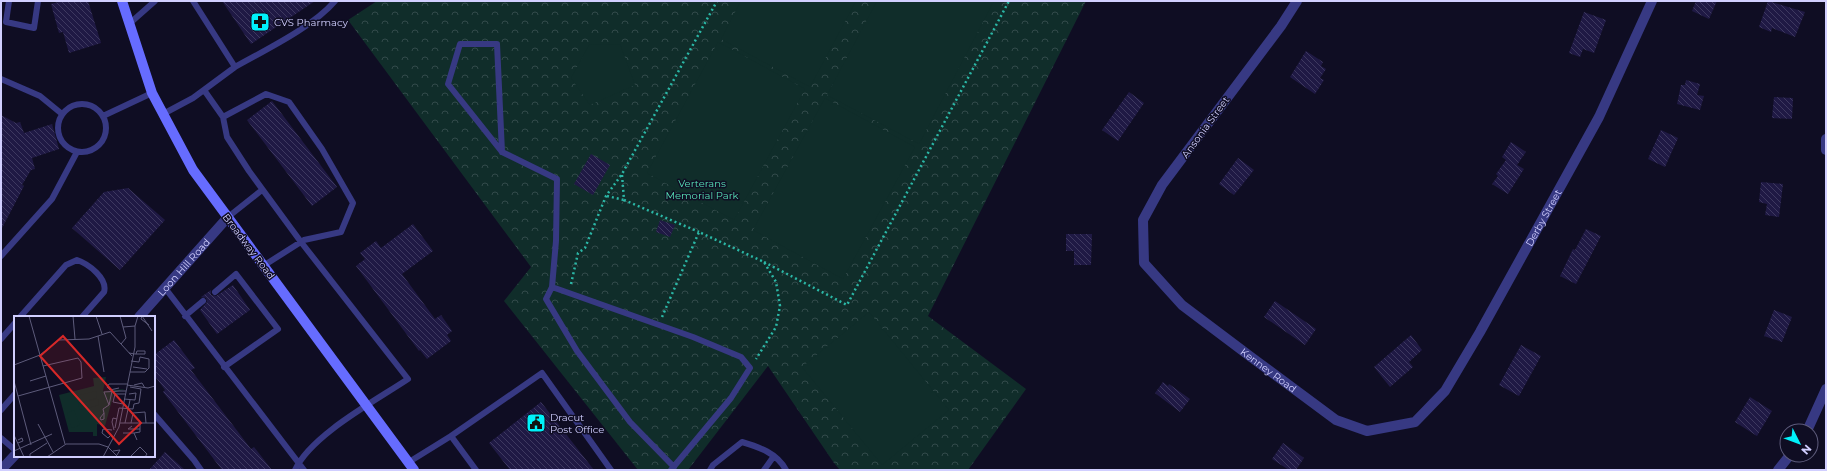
<svg xmlns="http://www.w3.org/2000/svg" width="1827" height="471" font-family="Montserrat,sans-serif">
<defs>
<pattern id="park-crowns" width="20" height="18" patternUnits="userSpaceOnUse"><rect width="20" height="18" fill="#102d2a"/><path d="M2 6a3 3 0 1 1 6 0M12 15a3 3 0 1 1 6 0" fill="none" stroke="#324a4a"/></pattern>
<pattern id="building-back-hatch" width="6" height="6" patternUnits="userSpaceOnUse"><rect width="6" height="6" fill="#1f1944"/><path d="M-1 5l2 2M0 0l6 6M5-1l2 2" fill="none" stroke="#3e3960"/></pattern>
</defs>
<rect width="100%" height="100%" fill="#0f0d23"/>
<!-- park -->
<path fill="url(#park-crowns)" d="M377,1H1086L928,316L1026,389L968,470H840L834,463L768,366L688,470H638L504,301L531,267L348,20Z"/>
<!-- pitch -->
<path fill="#102d2a" d="M741,1H856L810,87L721,39Z
M877,1H994L919,144L827,95Z
M718,42L805,89L734,220L647,173Z
M620,44L635,85L590,105L571,78L589,45Z
M825,98L915,147L843,279L753,230Z
M869,312L949,410L882,465L802,367Z"/>
<!-- building -->
<path fill="url(#building-back-hatch)" d="M62,1H88L101,43L69,53L63,32L59,33L51,4Z
M222,1H315L251,44Z
M1696,1H1717L1709,19L1692,11Z
M1768,1L1805,12L1795,37L1772,28L1771,32L1759,27Z
M1584,12L1606,20L1594,53L1583,49L1580,57L1569,53Z
M1306,51L1323,62L1321,66L1326,69L1320,78L1324,80L1315,94L1290,77Z
M1686,80L1700,84L1697,95L1704,96L1700,110L1677,104L1681,85H1685Z
M1129,92L1144,103L1118,141L1102,130Z
M1774,97L1793,98L1792,119L1772,118Z
M272,101L337,187L312,206L247,120Z
M1,115L16,123L20,122L24,133L52,124L59,149L32,158L35,169L31,170L22,185L24,186L1,230Z
M1661,130L1678,138L1665,167L1648,159Z
M1511,142L1526,152L1517,165L1524,169L1508,194L1492,184L1498,176L1496,174L1506,160L1502,157Z
M591,154L610,165L593,195L574,184Z
M1238,158L1254,170L1234,195L1219,184Z
M1761,182L1783,184L1779,217L1765,215L1767,204L1759,202Z
M128,188L165,220L120,270L72,228L104,192Z
M660,220L675,225L670,237L656,232Z
M413,224L433,251L402,274L435,319L441,315L452,331L447,335L451,341L427,359L420,350L419,351L356,266L365,259L360,253L376,241L381,248Z
M1586,229L1601,236L1576,284L1560,276L1573,249L1575,250Z
M1066,234H1092L1091,265H1074V251H1066Z
M233,285L250,310L217,334L200,310L207,302L206,298L201,297L211,290V295L216,296Z
M1275,301L1316,329L1305,345L1264,317Z
M1774,310L1792,317L1782,342L1764,336Z
M1411,335L1422,350L1409,362L1413,367L1390,387L1374,367Z
M174,340L195,368L191,370L251,449L254,447L272,470H222L163,392L165,390L154,375V355Z
M1521,345L1541,356L1519,396L1499,385Z
M1163,382L1168,386L1169,384L1190,399L1180,412L1155,393Z
M1750,397L1772,411L1757,436L1735,422Z
M541,402L594,470H510L489,443Z
M1283,443L1304,458L1296,470H1289L1272,459Z
M165,452L185,470H149Z"/>
<g fill="none" stroke-linecap="round" stroke-linejoin="round">
<!-- path -->
<path stroke="#2bb7a6" stroke-width="2.5" stroke-dasharray="2 3" stroke-linecap="butt" d="M622,175L624,200L699,232
M607,196L624,200
M764,262L847,305L1009,1
M571,284L578,253L585,248L606,196L622,174L717,1
M662,317L699,232L764,262L776,282L780,306L776,327L756,359"/>
<!-- lane -->
<path stroke="#373983" stroke-width="6" d="M9,1L6,22L34,28L38,1
M129,24L155,1
M235,67C265,50 313,27 335,1
M1,79L40,96L62,114
M204,90L223,117L266,94L289,102L322,149L353,203L341,232L304,240L263,266
M58 128a24 24 0 1 1 48 0a24 24 0 1 1-48 0Z
M163,114L193,98L235,67L193,1
M103,116L152,93
M223,117L227,137L249,171L301,242L408,379C375,401 311,435 295,470
M502,152L497,44H460L448,84L502,152L557,179L556,241L552,287
M228,217L262,190
M1,256L52,199L77,152
M165,288L304,470
M215,292L236,274L278,329L224,367
M185,316L203,301
M20,317L66,265L77,260C89,264 108,279 104,292L82,317
M1,339L15,323
M1,410L15,394
M154,414L194,460L201,470
M451,436L476,470
M1,438L15,450
M409,462L451,436L542,373L611,470
M671,470L731,398L750,368L741,357L693,337L552,287L546,299L577,351L630,422L674,467
M710,470L713,465L742,442C759,447 777,453 786,470
M764,470L774,456"/>
<!-- street -->
<g stroke="#373983" stroke-width="10">
<path id="s1" d="M1297,1L1281,26L1162,185L1143,220L1144,263L1182,305L1251,357L1336,420L1367,431L1415,422L1445,391L1480,332L1599,117L1652,1"/>
<path d="M1826,139V150"/>
<path id="s2" d="M139,317L228,217"/>
<path d="M1807,431L1826,389"/>
<path d="M1,470L15,455"/>
<path d="M1778,470L1790,455"/>
</g>
<!-- secondary -->
<path stroke="#666cff" stroke-width="10" d="M122,1L152,93L193,170L414,470"/>
</g>
<!-- icons -->
<defs>
<symbol id="pharmacy-square" viewBox="-11 -11 22 22"><rect x="-9" y="-9" width="18" height="18" rx="4" fill="#00f1fa" stroke="#0f0d23"/><path d="M-2-6h4v4h4v4h-4v4h-4v-4h-4v-4h4Z" fill="#111"/></symbol>
<symbol id="civic-square" viewBox="-11 -11 22 22"><rect x="-9" y="-9" width="18" height="18" rx="4" fill="#00f1fa" stroke="#0f0d23"/><path d="M-.6-6.5H3V-4.5H.6V-3L4-1V1h2V6H-6V1h2V-1L-.6-3ZM-1.2 2.5V6h2.4V2.5Z" fill="#111"/></symbol>
</defs>
<g fill-rule="evenodd">
<use href="#pharmacy-square" x="249" y="11" width="22" height="22"/>
<use href="#civic-square" x="525" y="412" width="22" height="22"/>
</g>
<g text-anchor="middle" stroke-width="3" stroke-linejoin="round" paint-order="stroke">
<!-- poi labels -->
<g font-size="10" fill="#d1cfff" stroke="#0f0d23" text-anchor="start">
<text x="274" y="26">CVS Pharmacy</text>
<text x="550" y="421">Dracut<tspan x="550" dy="12">Post Office</tspan></text>
</g>
<!-- street labels -->
<g font-size="10" fill="#d1cfff" stroke="#0f0d23">
<text transform="translate(1205 127) rotate(-54)" y="4">Ansonia Street</text>
<text dy="4" stroke="none"><textPath href="#s1" startOffset="884">Derby Street</textPath></text>
<text transform="translate(249 246) rotate(53)" y="4">Broadway Road</text>
<text dy="4" stroke="none"><textPath href="#s2" startOffset="67">Loon Hill Road</textPath></text>
<text dy="4" stroke="none"><textPath href="#s1" startOffset="476">Kenney Road</textPath></text>
</g>
<!-- park labels -->
<g font-size="10" fill="#57e2b7" stroke="#0f0d23">
<text x="702" y="187">Verterans<tspan x="702" dy="12">Memorial Park</tspan></text>
</g>
</g>
<!-- overview -->
<g transform="translate(14 316)">
<rect width="141" height="141" fill="#0f0d23"/>
<path d="M92,61L89,75L111,73L100,77L91,110L83,108V120H79V116H55L45,79L80,70L79,62Z" fill="#102d2a"/>
<path d="M82,75L83,82L64,87L62,80ZM84,83L85,89L66,94L64,88ZM60,94L66,109L58,112L53,97Z" fill="#102d2a"/>
<path fill="none" stroke="#5d5b7b" stroke-width="1" d="M15,0L51,128M59,0L61,23M82,0L88,18M106,0L112,22L107,28M128,0L138,15M128,0L127,3L135,9M109,11L121,10M84,20L90,56M115,37L121,38H131V35H123L122,38M117,45L125,46L126,41L135,43M0,49L26,39L45,24L75,23L96,16L118,40M119,51L133,53M116,56H131L135,52V43M0,65L17,129M16,65L32,60M113,69L134,72L141,70M120,69L128,67L131,72M93,71L95,68H113M93,71L96,74L105,72M98,75L95,89L90,76L105,75H112M4,80L68,62L67,46L64,42L29,50M110,83L121,84L122,77L115,78M109,88L99,86L101,78H111M90,97L86,102L87,104L90,103V97L89,93L95,89M106,107H141M111,107L116,84M117,107L119,97L131,96L132,107M24,108L39,136M118,110L114,113H126M101,112L105,92L119,93L120,88L125,87L127,73L116,71M100,114L98,106L99,102L103,103M109,117H120L123,124M120,117L126,116V107M0,119L10,141M96,120L94,122L88,117L89,113L98,114M4,127L9,125L8,122L4,124M94,131L104,141M0,135L38,118M99,135L106,134L103,139M16,141V138L33,127M33,141L52,128H85L94,131M89,141L105,111L121,31V10L124,0M116,141L126,131L133,138L131,141"/>
<path fill="#d62828" fill-opacity="0.15" stroke="#d62828" stroke-width="2" d="M49,20L127,107L105,128L26,40Z"/>
<rect width="141" height="141" fill="none" stroke="#d1cfff" stroke-width="2"/>
</g>
<!-- border -->
<rect width="1827" height="471" fill="none" stroke="#d1cfff" stroke-width="4"/>
<!-- north arrow -->
<g transform="translate(1799 443) rotate(132)"><circle r="19" fill="#0f0d23" stroke="#5d5b7b"/>
<path d="M0-3L7 15L0 10L-7 15Z" fill="#00f1fa"/>
<text y="-6" font-size="11" font-weight="bold" text-anchor="middle" fill="#d1cfff">N</text>
</g>
</svg>
